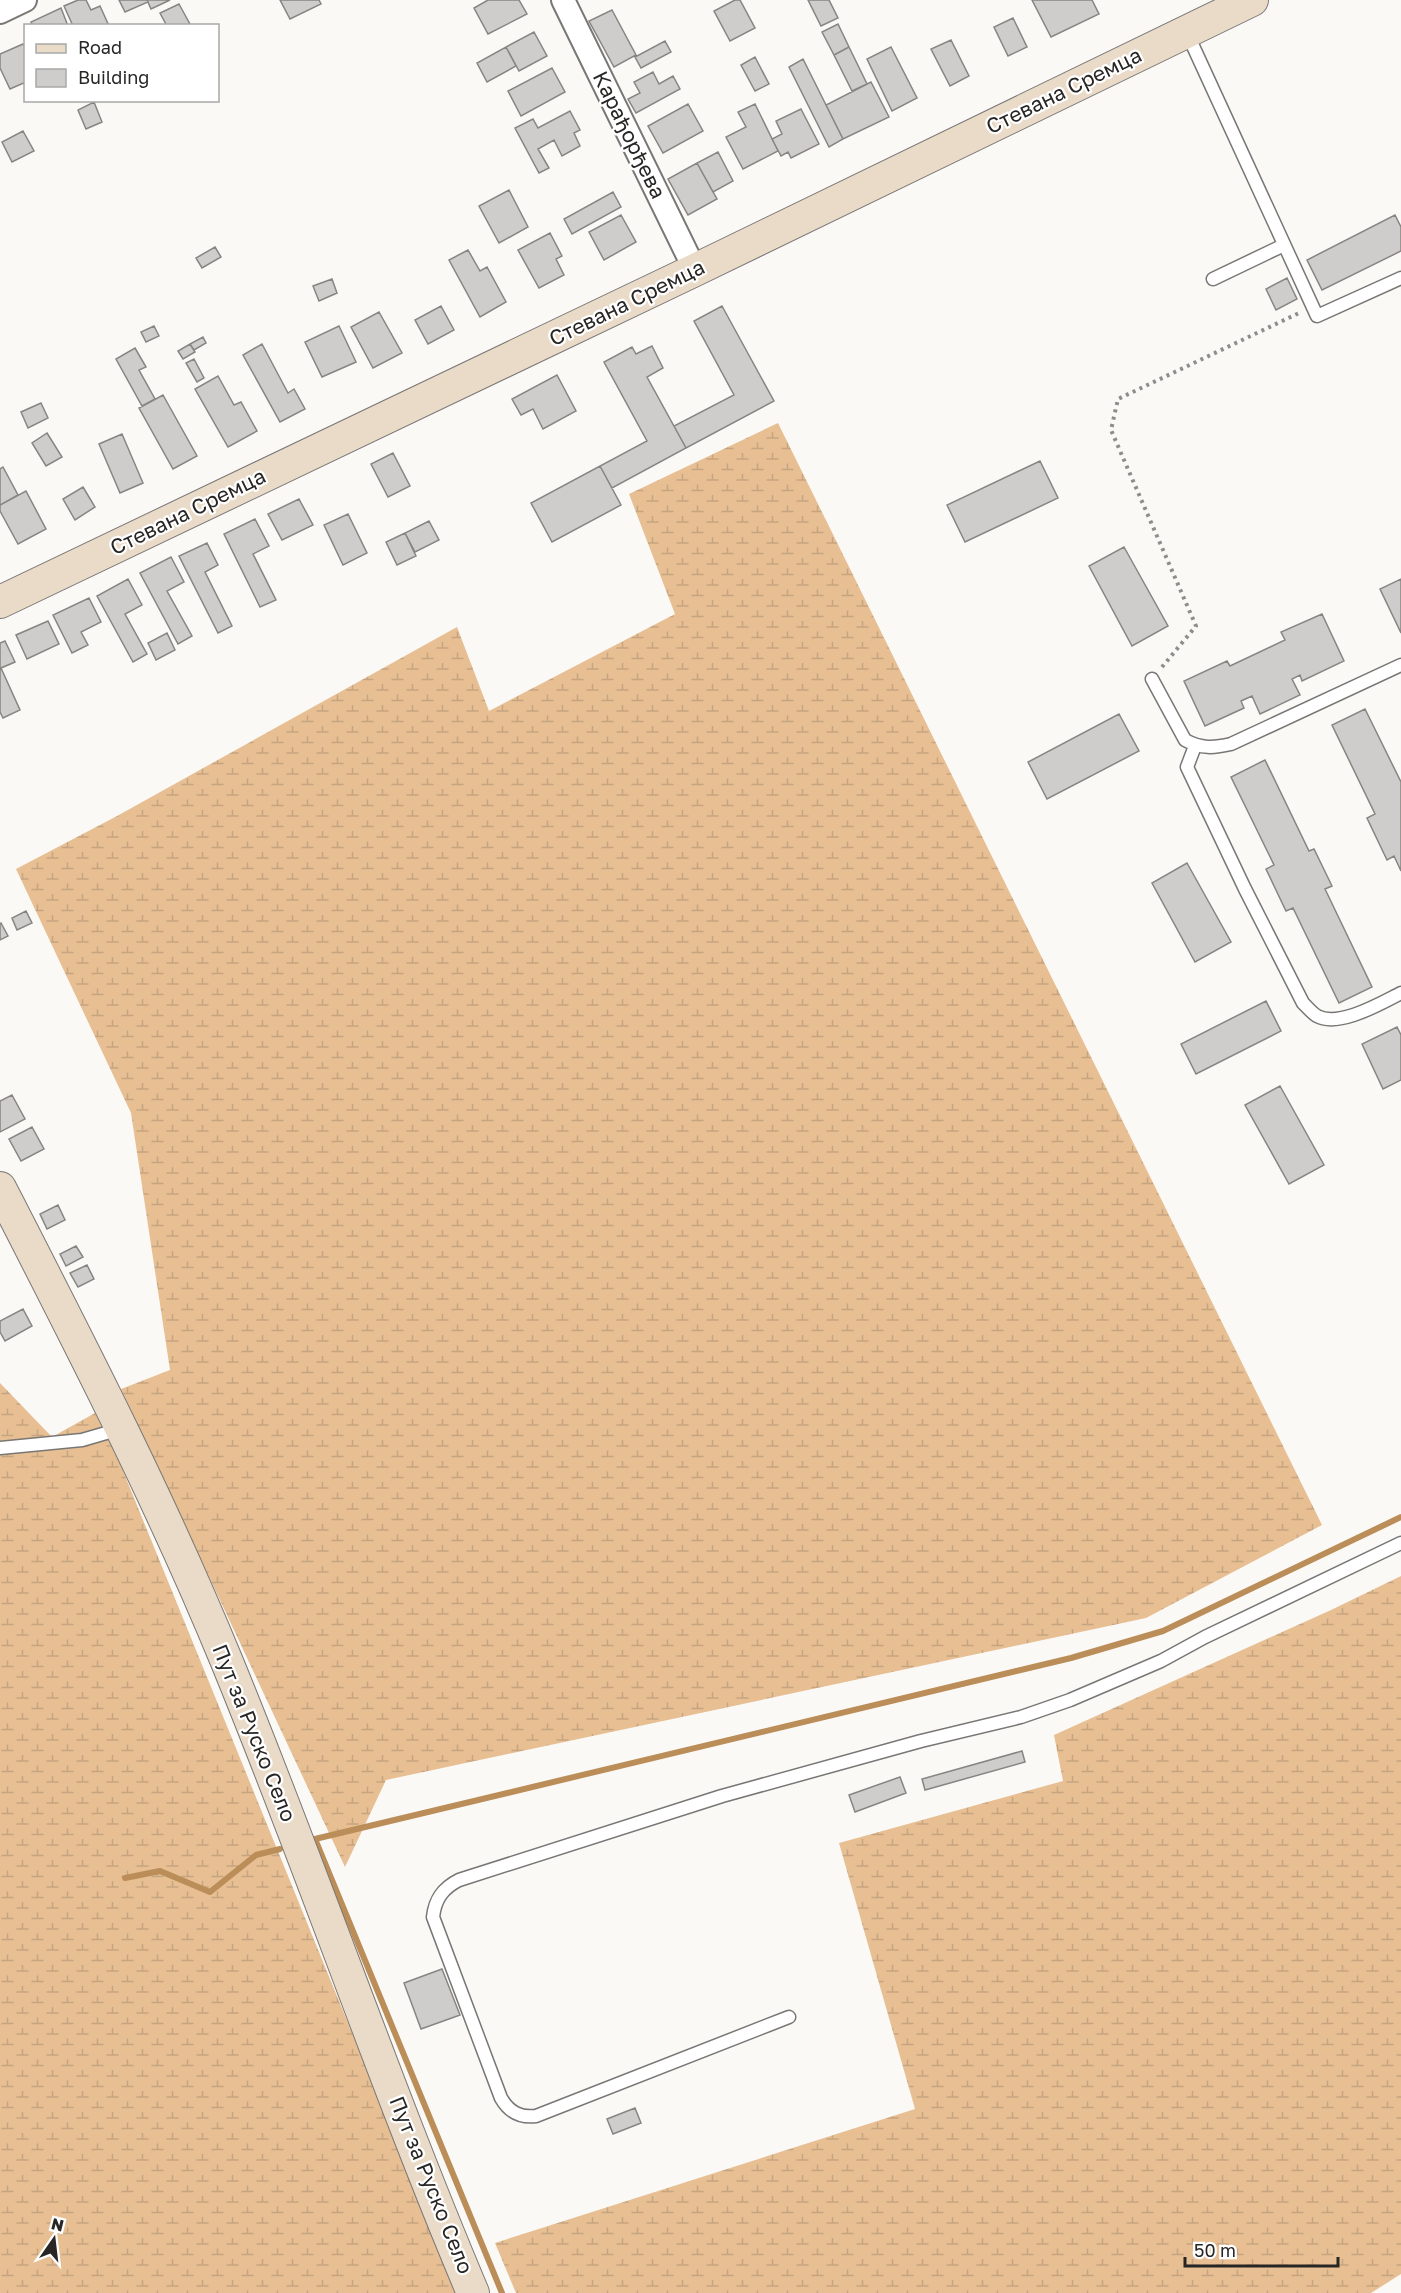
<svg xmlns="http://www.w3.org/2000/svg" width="1401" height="2293" font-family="'Golos Text',sans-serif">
<defs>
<pattern id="wetland-marsh" width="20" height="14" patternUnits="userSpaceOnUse" patternTransform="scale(1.5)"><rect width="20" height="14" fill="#e7bf93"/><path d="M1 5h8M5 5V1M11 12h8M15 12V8" fill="none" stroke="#c6a47f"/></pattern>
</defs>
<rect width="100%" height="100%" fill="#fbf9f6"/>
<!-- wetland -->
<path fill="url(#wetland-marsh)" d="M778,423L1322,1525L1146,1618L386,1780L345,1867L121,1389L170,1370L131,1113L16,869L117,816L457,627L489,711L675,614L629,494Z
M0,1383L52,1437L95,1413L121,1466L458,2293H0Z
M1401,1576V2274L1371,2293H516L495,2243L915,2109L839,1843L1063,1781L1054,1735L1331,1610Z"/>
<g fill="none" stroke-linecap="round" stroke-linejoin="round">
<!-- stream -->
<path stroke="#bb8d58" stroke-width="6" d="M125,1878L160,1871L210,1892L256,1855L280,1849
M502,2293L315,1839L1071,1658L1163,1631L1401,1517"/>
</g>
<!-- building -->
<path fill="#cfcdcb" stroke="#878582" stroke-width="1.5" d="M78,0H86L91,10L100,6L109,26H73L64,6Z
M119,0H147L148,2L125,12Z
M147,0H170L151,9Z
M280,0H319L321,4L290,19Z
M488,0H519L527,14L488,34L474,8Z
M735,0H740L755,28L730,41L714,11Z
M808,0H829L838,18L821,26Z
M1032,0H1092L1099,14L1051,37Z
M179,4L191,26H167L160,13Z
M61,8L68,26H33L31,22Z
M612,10L636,55L614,67L589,21Z
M1013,18L1027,47L1008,56L994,27Z
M838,24L849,47L834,55L822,32Z
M534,32L547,56L519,71L506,47Z
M951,40L969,76L950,86L931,49Z
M665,41L671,52L641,68L635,57Z
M23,44L26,48V82L10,89L0,68V54Z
M506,47L516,66L487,82L477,63Z
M849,47L867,84L852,91L834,55Z
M891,47L917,98L892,111L867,59Z
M755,57L769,84L755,91L741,65Z
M803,59L843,139L829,147L789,67Z
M552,68L565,92L521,116L508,91Z
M653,72L659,84L673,76L680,89L636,113L628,99L640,93L634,82Z
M871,82L889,117L843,139L826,105Z
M94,102L102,122L86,129L78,110Z
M688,104L703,131L663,153L648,126Z
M755,104L778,151L743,169L726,137L746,127L738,112Z
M801,109L819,144L791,158L788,152L781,156L772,139L782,134L776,121Z
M570,111L580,130L574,133L580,146L562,156L554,140L538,149L549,168L539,173L515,128L533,119L538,128Z
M23,131L34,151L12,162L2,142Z
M718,152L733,181L713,192L697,163Z
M697,163L717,199L688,215L668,179Z
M509,190L528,227L499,243L479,206Z
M613,192L621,207L572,234L564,219Z
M621,215L636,242L604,260L589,232Z
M1395,215L1401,227V251L1322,290L1307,260Z
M550,233L562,256L556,259L564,275L539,288L518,250Z
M215,247L221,257L202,268L196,258Z
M468,250L480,271L487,267L506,302L480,317L449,260Z
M1287,278L1297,299L1276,310L1266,289Z
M332,279L337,293L319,301L313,286Z
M441,306L454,330L428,344L415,320Z
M722,306L774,401L686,448L674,426L734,395L694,321Z
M379,312L402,353L373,368L351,327Z
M154,326L159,336L146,342L141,332Z
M339,326L356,362L322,377L305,342Z
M203,337L206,343L194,350L190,344Z
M190,344L195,352L183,359L178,351Z
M262,344L288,393L294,389L305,409L280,422L243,355Z
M652,346L663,368L647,377L686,448L612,488L600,466L647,441L604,362L632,347L636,354Z
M135,348L146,367L139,370L155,399L142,406L116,359Z
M194,359L204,378L197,382L186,363Z
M557,375L576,411L543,429L533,409L521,415L512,399Z
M218,376L234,405L241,402L257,431L228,447L195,389Z
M163,395L197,456L173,469L139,408Z
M41,403L48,418L28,428L21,412Z
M47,433L62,457L46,466L32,443Z
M122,434L143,483L120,493L99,444Z
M393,453L410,486L388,497L371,464Z
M1040,461L1058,498L965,542L947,505Z
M600,466L621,505L552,542L531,503Z
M3,467L18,495L0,505V469Z
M83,487L95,507L75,520L63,499Z
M26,491L46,529L18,544L0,511V505Z
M299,499L313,525L282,540L268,514Z
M348,514L367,553L343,565L324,525Z
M255,519L269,546L253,554L276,600L260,607L224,534Z
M429,521L439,540L415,552L405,533Z
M405,533L416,556L397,565L386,542Z
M207,543L218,565L205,572L232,626L218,633L179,556Z
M1124,547L1168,626L1132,646L1089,566Z
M171,557L184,582L167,591L192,636L178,644L140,573Z
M128,579L142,605L125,614L147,654L133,662L97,596Z
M1401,579V633L1380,589Z
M89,598L101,622L81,632L88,645L72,653L53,615Z
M1322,614L1344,661L1302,681L1300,675L1292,679L1300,695L1260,714L1252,696L1241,701L1244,708L1205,726L1184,681L1227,661L1230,666L1285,640L1281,632Z
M48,621L59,644L27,659L16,635Z
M167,633L175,650L156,660L148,643Z
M5,641L15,662L1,668L20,710L3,718L0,712V643Z
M1365,709L1401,782V871L1394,856L1387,860L1367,818L1375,814L1332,725Z
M1119,714L1139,751L1047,799L1028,762Z
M1265,760L1309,851L1314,849L1332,886L1325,889L1372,987L1339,1003L1293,908L1286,911L1266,869L1274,865L1231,777Z
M1187,863L1231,942L1195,962L1152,883Z
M26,911L32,923L17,930L12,918Z
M1,923L8,936L0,940V924Z
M1266,1001L1281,1031L1196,1074L1181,1044Z
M1397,1027L1401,1035V1080L1383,1089L1362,1044Z
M1280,1086L1324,1165L1289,1184L1245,1105Z
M12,1095L25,1119L0,1132V1101Z
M32,1127L44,1149L21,1161L9,1139Z
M58,1205L65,1220L47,1229L40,1214Z
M76,1246L83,1257L66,1266L60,1254Z
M87,1265L94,1279L78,1287L70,1273Z
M23,1309L32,1326L5,1341L0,1332V1321Z
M1022,1751L1025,1762L925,1790L922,1779Z
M900,1777L906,1793L855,1812L849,1795Z
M442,1969L460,2015L421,2029L404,1983Z
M635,2108L641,2123L613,2134L607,2119Z"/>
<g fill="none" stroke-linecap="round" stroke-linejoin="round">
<defs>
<path id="lane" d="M1187,33L1317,316L1401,278
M1213,279L1284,245
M1152,679L1185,740C1201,749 1214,748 1231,744L1401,665
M1195,746L1187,767L1245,889L1303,1003C1307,1007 1312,1013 1317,1016C1339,1028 1381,1003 1401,993
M0,1448L82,1440L120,1429
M789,2017L536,2116C520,2118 509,2112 501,2098L433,1917C435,1899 443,1888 459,1880L722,1796L921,1741L1021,1717L1070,1700L1161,1661L1205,1637L1401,1543"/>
<path id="street" d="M563,0L695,270
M0,12L25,0"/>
<path id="secondary" d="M0,602L695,270L1252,0
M0,1188C80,1344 160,1499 227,1662C313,1871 385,2085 473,2293"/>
</defs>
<!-- lane casing -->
<use href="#lane" stroke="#797775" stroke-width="15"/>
<!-- street casing -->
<use href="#street" stroke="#797775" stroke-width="26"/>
<!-- secondary casing -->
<use href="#secondary" stroke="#797775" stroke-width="34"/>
<!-- path -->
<path stroke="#8e8d8b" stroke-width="4" stroke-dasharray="3 4.5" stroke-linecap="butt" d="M1162,667L1196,626L1111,430L1118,399L1299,313"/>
<!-- lane -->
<use href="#lane" stroke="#fff" stroke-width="12"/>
<!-- street -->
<use href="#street" stroke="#fff" stroke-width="22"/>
<!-- secondary -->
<use href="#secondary" stroke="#eadbc9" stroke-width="32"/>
</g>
<g text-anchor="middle" stroke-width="4.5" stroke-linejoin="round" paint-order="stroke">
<!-- street labels -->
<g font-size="21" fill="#272625" stroke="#fff">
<text transform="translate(1064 91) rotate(-26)" y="7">Стевана Сремца</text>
<text transform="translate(629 135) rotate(64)" y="7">Карађорђева</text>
<text transform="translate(627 303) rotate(-26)" y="7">Стевана Сремца</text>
<text transform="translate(188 512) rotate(-26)" y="7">Стевана Сремца</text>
<text transform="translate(254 1733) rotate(68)" y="7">Пут за Руско Село</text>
<text transform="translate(431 2185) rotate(68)" y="7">Пут за Руско Село</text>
</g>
</g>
<!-- legend -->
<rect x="24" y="24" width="195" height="78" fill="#ffffff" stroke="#a9a8a8" stroke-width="1.5"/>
<rect x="36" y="44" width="30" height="9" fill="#eadbc9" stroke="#a9a8a8" stroke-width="1.5"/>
<text x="78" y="54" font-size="18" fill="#272625">Road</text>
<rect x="36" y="69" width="30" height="18" fill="#cfcdcb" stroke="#a9a8a8" stroke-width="1.5"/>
<text x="78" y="84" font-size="18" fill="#272625">Building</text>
<!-- north arrow -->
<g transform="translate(54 2239) rotate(14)" stroke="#ffffff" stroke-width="4.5" paint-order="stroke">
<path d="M0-4.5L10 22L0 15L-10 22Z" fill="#272625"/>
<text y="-9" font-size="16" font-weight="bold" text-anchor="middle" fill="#272625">N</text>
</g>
<!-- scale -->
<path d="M1185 2257v9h153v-9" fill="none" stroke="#272625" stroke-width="3"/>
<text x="1194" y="2257" font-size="18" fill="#272625" stroke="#ffffff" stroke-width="4.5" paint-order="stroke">50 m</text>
</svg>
